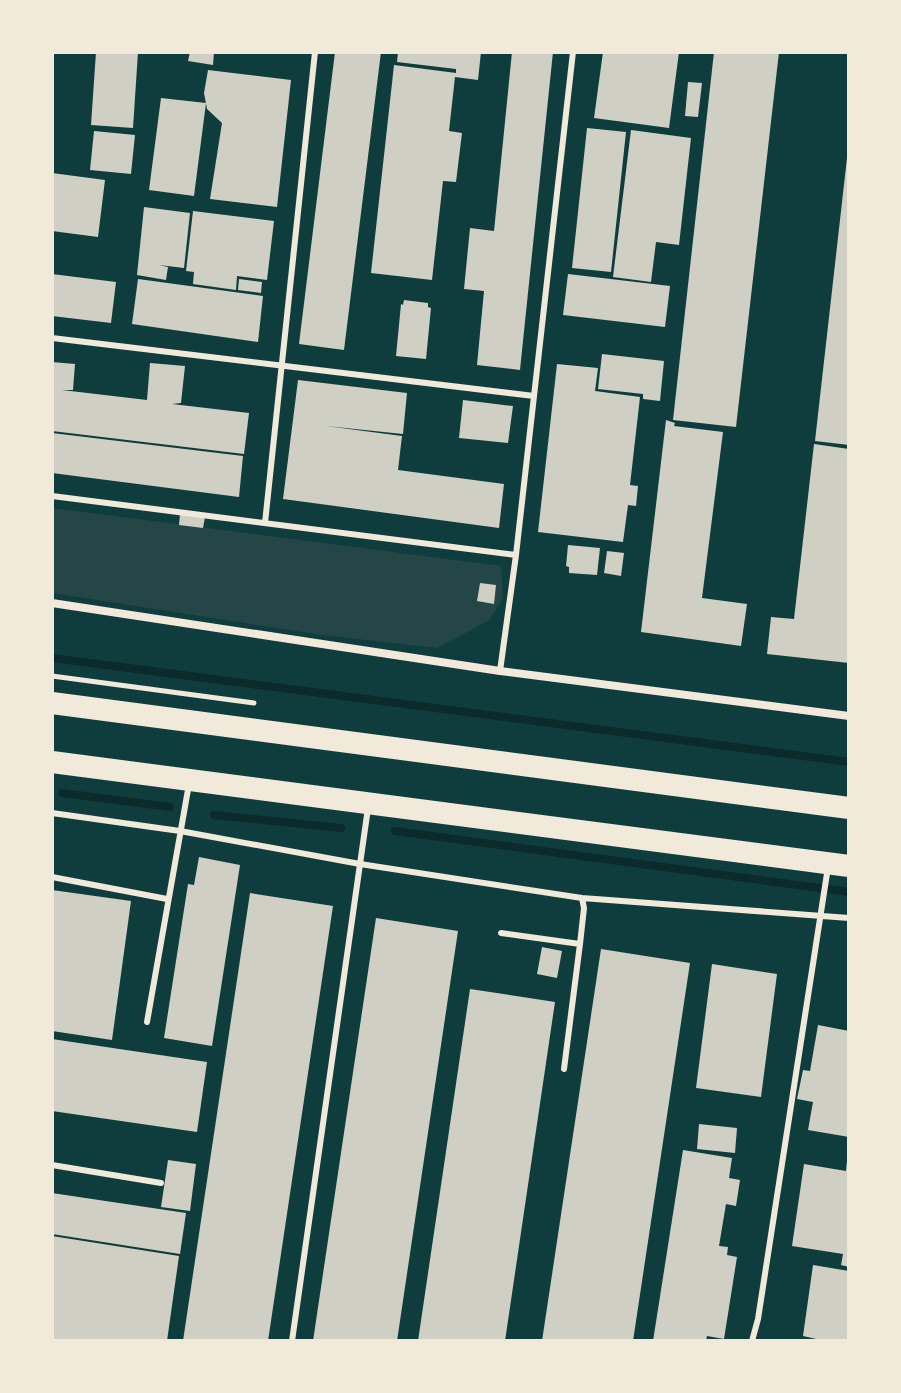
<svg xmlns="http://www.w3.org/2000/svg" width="901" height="1393" font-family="Signika,sans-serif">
<rect width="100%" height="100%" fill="#0f3d3e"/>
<!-- green -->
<path fill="#244646" d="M52,508L501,566L503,599L488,621L437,648L322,635L52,593Z"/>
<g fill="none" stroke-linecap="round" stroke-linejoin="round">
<!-- stream -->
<path stroke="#0a2a2b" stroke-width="8" d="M52,658L849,762
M62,793L170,807
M214,815L341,828
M395,831L849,892"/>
</g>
<!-- building -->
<path fill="#cfcfc3" d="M96,52H138L133,128L91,125Z
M190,52H214L213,65L188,61Z
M335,52H381L344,350L299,344Z
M398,52H481L478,80L455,77L449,131L462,133L456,182L443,181L432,280L371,273L394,65L456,73V69L397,62Z
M512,52H553L520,370L477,365L484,291L464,289L470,228L494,231Z
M603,52H679L669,128L594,118Z
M714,52H779L736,427L673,420Z
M208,70L291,80L277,207L210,199L222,123L207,109L204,93Z
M688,82L702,83L698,117L685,116Z
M161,98L206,103L194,196L149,190Z
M587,128L626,132L611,272L572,268Z
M631,130L691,138L679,245L656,242L651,282L613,277Z
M94,131L135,135L131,174L90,170Z
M847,158H849V445L815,441Z
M52,173L105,180L98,237L52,231Z
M144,207L190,213L184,268L159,265L168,267L166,280L137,275Z
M193,211L274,221L267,280L237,276L236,290L193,284L194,272L186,271Z
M52,274L116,282L111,323L52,316Z
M568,274L670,286L665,327L563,315Z
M138,279L263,296L258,342L132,324Z
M239,279L262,282L261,293L238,290Z
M404,300L428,303V307L431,308L426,359L396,356L401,304L403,305Z
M602,354L664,361L660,401L643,399V394L598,389Z
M52,362L75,364L73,390H62L147,400L150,363L185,366L181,403L172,404L249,413L244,454L52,431Z
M557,364L598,368L595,391L640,397L630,485L638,486L636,506L628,505L623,542L538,532Z
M298,380L407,393L403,434L326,426L402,436L398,470L504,484L499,528L283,499Z
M463,400L513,406L508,443L459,438Z
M666,420L675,423L674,426L723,432L702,598L747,604L741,646L641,632Z
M52,433L243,456L239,497L52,473Z
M814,444L849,449V663L767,654L771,617L794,619Z
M180,514L205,517L203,528L179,525Z
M568,545L600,548L597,575L569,573V567L566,566Z
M607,551L624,553L621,576L604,573Z
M480,583L496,585L494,604L477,601Z
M199,857L240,865L212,1046L164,1038L188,884L194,885Z
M52,890L131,901L112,1040L52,1031Z
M250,893L333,906L268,1341H183Z
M376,918L458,931L397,1341H313Z
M542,947L562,951L557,978L537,974Z
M601,949L690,963L633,1341H542Z
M712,964L777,974L761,1097L696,1088Z
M470,989L555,1002L505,1341H418Z
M818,1025L849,1031V1137L808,1130L813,1102L797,1099L803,1070L810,1071Z
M52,1039L207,1062L197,1132L52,1111Z
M699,1124L737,1128L735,1153L697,1149Z
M683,1150L732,1158L729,1178L740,1180L736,1206L726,1204L719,1246L728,1247L727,1255L737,1257L724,1339L707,1336L706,1341H653Z
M168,1160L196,1164L190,1211L161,1207Z
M847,1161H849V1267L841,1265L843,1254L792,1246L804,1164L846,1171Z
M52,1193L186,1213L180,1254L52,1234Z
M52,1236L179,1256L167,1341H52Z
M813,1265L849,1271V1341H825L803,1336Z"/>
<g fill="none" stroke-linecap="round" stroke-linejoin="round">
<!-- path -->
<path stroke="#f1e9da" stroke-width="5" d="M52,676L254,703"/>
<!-- service -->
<path stroke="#f1e9da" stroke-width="6" d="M52,338L534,396
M52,496L516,555
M265,523L315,52
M500,671L516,555L573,52
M52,813L180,831L360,864L582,898L584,908L580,944L564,1069
M52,877L167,899
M582,898L849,918
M501,933L580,944
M147,1022L189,784
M52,1165L161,1183
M292,1341L368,808
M752,1341L758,1319L828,867"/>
<!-- minor -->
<path stroke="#f1e9da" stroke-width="8" d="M52,603L500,671L849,716"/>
<!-- trunk -->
<path stroke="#f1e9da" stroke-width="22" d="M52,703L849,808
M52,762L849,866"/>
</g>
<!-- border -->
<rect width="901" height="1393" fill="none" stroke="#f1e9da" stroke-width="108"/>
</svg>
